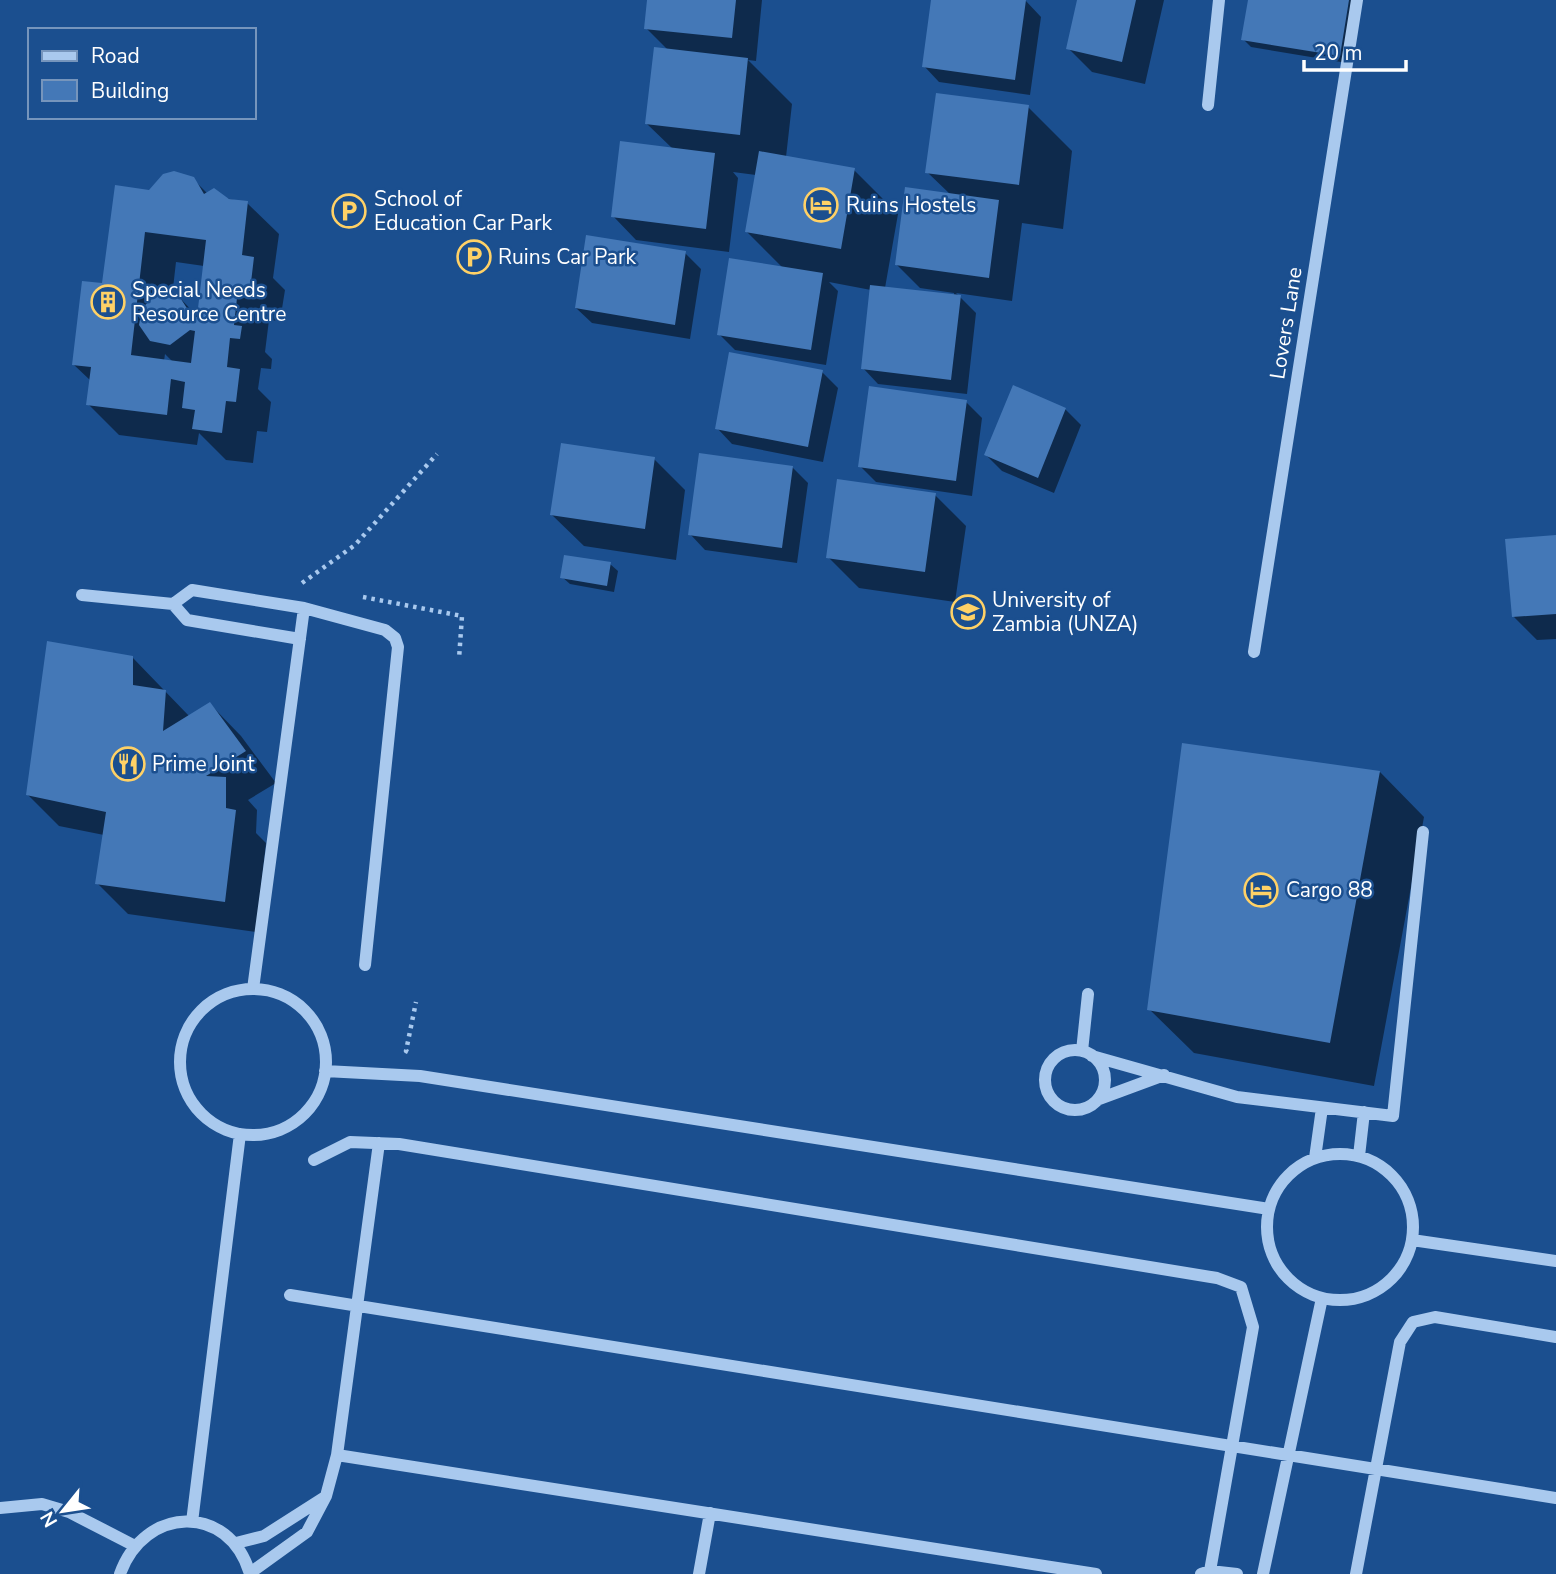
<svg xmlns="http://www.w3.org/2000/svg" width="1556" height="1574" font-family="'Nunito Sans',sans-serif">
<rect width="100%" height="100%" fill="#1b4f8f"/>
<!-- shadow -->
<path fill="#0007" fill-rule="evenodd" d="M648,0H762L756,61L748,60L792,104L786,157L854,170L898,214L885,288L954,296V293L920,288L897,265L951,195L927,172L1028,107L1072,151L1063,229L1022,223L1012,301L956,293L976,313L967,394L878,384L863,368L871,290L829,282L838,291L826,365L735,350L719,334L784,269L746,231L756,175L733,172L738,178L729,252L636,240L613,216L673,149L647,124L668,50L646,28Z
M933,0H1025L1041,17L1030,95L939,82L924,66Z
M1079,0H1164L1145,84L1092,72L1068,48Z
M1250,0H1357L1347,63L1251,47L1243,39Z
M193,179L208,194L247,203L279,234L273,278L285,290L280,321L269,320L265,352L272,359L271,369L261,368L258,389L271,402L267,432L257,431L253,463L226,460L199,433L197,445L119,435L88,404L91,381L73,364L104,285L150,192ZM176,262L204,266L198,317L179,297H172ZM165,354L174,363L164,361Z
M685,253L701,269L690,339L592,323L576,308Z
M822,372L838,388L823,462L732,444L717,428Z
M966,402L982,418L972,496L876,482L860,466Z
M1065,409L1081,425L1054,493L1002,471L986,455Z
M654,459L685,490L676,560L584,546L552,515Z
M792,467L808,483L797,563L705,550L690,534Z
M935,495L966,526L955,602L859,588L828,557Z
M1556,537V639L1537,640L1514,617Z
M610,564L618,571L614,592L570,584L562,577Z
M133,658L190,717L210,704L241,736L276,783L248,800L257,810L256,833L266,843L256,932L128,914L97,883L104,835L59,826L28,795Z
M1380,772L1424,817L1374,1086L1194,1053L1149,1009Z"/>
<!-- building -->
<path fill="#4478b7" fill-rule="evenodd" d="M647,0H736L732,38L644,29Z
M931,0H1026L1015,80L922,67Z
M1077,0H1136L1122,62L1066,49Z
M1248,0H1349L1340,56L1241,40Z
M654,47L748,58L740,135L645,124Z
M936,93L1029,105L1019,185L925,173Z
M620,141L715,153L706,229L611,217Z
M759,151L855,168L841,249L745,232Z
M174,171L194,177L204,194L214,188L229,199L248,201L242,255L254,257L250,291L238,289L234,325L242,326L240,339L230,338L227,367L240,369L236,402L226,401L222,433L192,429L195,410L182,408L185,382L171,379L167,415L86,405L91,367L72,365L82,281L102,283L115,185L149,190L163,174ZM145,232L206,240L197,317L192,316L179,296L157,294L142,308L139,325L150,341L170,345L190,330L195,331L191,363L131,355Z
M905,187L999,200L989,278L895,265Z
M586,235L686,251L675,325L575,308Z
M729,258L823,273L811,350L717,335Z
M870,285L961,295L951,380L861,369Z
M729,352L823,370L808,447L715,429Z
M1013,385L1066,408L1038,478L984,455Z
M869,386L967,400L956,481L858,467Z
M561,443L655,457L645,529L550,515Z
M699,453L793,466L782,548L688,535Z
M837,479L936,493L925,572L826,558Z
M1556,535V614L1512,617L1505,539Z
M564,555L611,562L607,586L560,578Z
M47,641L133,656V685L166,690L163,731L210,702L246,751L206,776L226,777V808L236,810L225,902L95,884L106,812L26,795Z
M1182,743L1380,771L1330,1043L1147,1010Z"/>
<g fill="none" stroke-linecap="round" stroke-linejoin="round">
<!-- path -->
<path stroke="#a9c9ee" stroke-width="4.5" stroke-dasharray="3.5 5" stroke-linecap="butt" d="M302,583L355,545L437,454
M363,597L462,616L459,659
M408,1052L406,1051L416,1002"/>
<!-- minor -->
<path stroke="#a9c9ee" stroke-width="12" d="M1208,105L1219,0
M82,595L173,604L192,590L304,608
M173,604L187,620L300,639
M1254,652L1357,0
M253,989L304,608L385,630L395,638L398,647L365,965
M180 1062a73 73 0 1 1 146 0a73 73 0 1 1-146 0Z
M1045 1080a30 30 0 1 1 60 0a30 30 0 1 1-60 0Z
M1082,1051L1088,994
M1092,1056L1237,1097L1393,1116L1423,832
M325,1071L420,1076L1269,1209
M1099,1099L1164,1075
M1267 1227a73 73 0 1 1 146 0a73 73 0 1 1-146 0Z
M1359,1156L1364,1112
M1315,1158L1322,1108
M314,1160L350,1142L399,1144L1217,1278L1241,1287L1253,1327L1210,1571
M1412,1240L1556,1261
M290,1295L1556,1498
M337,1455L379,1143
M0,1508L42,1504L69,1512L135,1546
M192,1522L240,1134
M236,1543L264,1536L325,1497
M250,1573L307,1532L326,1496L337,1455L1096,1574
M120,1574C144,1506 229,1502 250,1574
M699,1574L710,1513
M1201,1574L1210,1571L1237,1574
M1263,1574L1322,1298
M1356,1574L1400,1342L1413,1322L1435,1317L1556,1337"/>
</g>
<!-- icons -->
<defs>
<symbol id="hotel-ring" viewBox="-11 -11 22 22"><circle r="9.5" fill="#1b4f8f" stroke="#ffd166" stroke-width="1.5"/><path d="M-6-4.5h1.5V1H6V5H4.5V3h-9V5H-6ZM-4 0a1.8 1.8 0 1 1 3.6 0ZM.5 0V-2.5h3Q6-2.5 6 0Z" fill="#ffd166"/></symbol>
<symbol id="parking-ring" viewBox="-11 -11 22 22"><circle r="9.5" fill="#1b4f8f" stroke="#ffd166" stroke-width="1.5"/><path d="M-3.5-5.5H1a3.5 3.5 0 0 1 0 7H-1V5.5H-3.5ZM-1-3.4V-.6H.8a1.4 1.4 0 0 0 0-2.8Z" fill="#ffd166"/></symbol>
<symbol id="building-ring" viewBox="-11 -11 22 22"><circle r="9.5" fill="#1b4f8f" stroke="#ffd166" stroke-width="1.5"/><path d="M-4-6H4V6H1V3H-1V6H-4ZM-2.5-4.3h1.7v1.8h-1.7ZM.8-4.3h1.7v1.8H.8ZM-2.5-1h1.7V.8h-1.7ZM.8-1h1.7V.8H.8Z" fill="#ffd166"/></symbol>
<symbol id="university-ring" viewBox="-11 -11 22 22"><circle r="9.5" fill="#1b4f8f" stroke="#ffd166" stroke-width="1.5"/><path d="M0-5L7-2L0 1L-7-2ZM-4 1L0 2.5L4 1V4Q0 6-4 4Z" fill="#ffd166"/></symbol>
<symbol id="restaurant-ring" viewBox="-11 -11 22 22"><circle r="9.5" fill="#1b4f8f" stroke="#ffd166" stroke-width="1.5"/><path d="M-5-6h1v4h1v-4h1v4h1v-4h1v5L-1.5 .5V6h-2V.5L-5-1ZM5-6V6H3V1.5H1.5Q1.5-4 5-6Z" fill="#ffd166"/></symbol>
</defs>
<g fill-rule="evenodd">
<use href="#hotel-ring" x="802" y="186" width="38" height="38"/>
<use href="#parking-ring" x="330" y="192" width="38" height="38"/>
<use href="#parking-ring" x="455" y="238" width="38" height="38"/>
<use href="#building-ring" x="89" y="283" width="38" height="38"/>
<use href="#university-ring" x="949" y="593" width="38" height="38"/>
<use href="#restaurant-ring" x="109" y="745" width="38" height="38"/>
<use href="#hotel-ring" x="1242" y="871" width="38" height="38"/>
</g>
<g text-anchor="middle" stroke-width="5" stroke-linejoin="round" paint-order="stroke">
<!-- poi labels -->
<g font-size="21" fill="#fff" stroke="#1b4f8f" text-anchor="start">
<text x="374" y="206">School of<tspan x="374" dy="24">Education Car Park</tspan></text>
<text x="846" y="212">Ruins Hostels</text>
<text x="498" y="264">Ruins Car Park</text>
<text x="132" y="297">Special Needs<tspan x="132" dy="24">Resource Centre</tspan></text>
<text x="992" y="607">University of<tspan x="992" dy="24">Zambia (UNZA)</tspan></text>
<text x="152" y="771">Prime Joint</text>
<text x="1286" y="897">Cargo 88</text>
</g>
<!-- street labels -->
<g font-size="21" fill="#fff" stroke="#1b4f8f">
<text transform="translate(1286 323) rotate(-81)" y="7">Lovers Lane</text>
</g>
</g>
<!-- legend -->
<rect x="28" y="28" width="228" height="91" fill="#1b4f8f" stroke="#7695bc" stroke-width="2"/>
<rect x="42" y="51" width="35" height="10" fill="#a9c9ee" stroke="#7695bc" stroke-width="2"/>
<text x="91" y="63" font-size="21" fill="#ffffff">Road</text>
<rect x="42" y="80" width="35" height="21" fill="#4478b7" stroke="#7695bc" stroke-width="2"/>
<text x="91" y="98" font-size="21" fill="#ffffff">Building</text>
<!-- north arrow -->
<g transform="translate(63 1511) rotate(240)" stroke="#1b4f8f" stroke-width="5" paint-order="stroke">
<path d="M0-5L12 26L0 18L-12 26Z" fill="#ffffff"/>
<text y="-10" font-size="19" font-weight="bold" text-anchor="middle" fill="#ffffff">N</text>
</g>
<!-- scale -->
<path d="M1304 60v10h102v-10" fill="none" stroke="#ffffff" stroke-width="3.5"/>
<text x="1314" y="60" font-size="21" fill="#ffffff" stroke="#1b4f8f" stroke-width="5" paint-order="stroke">20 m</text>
</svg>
